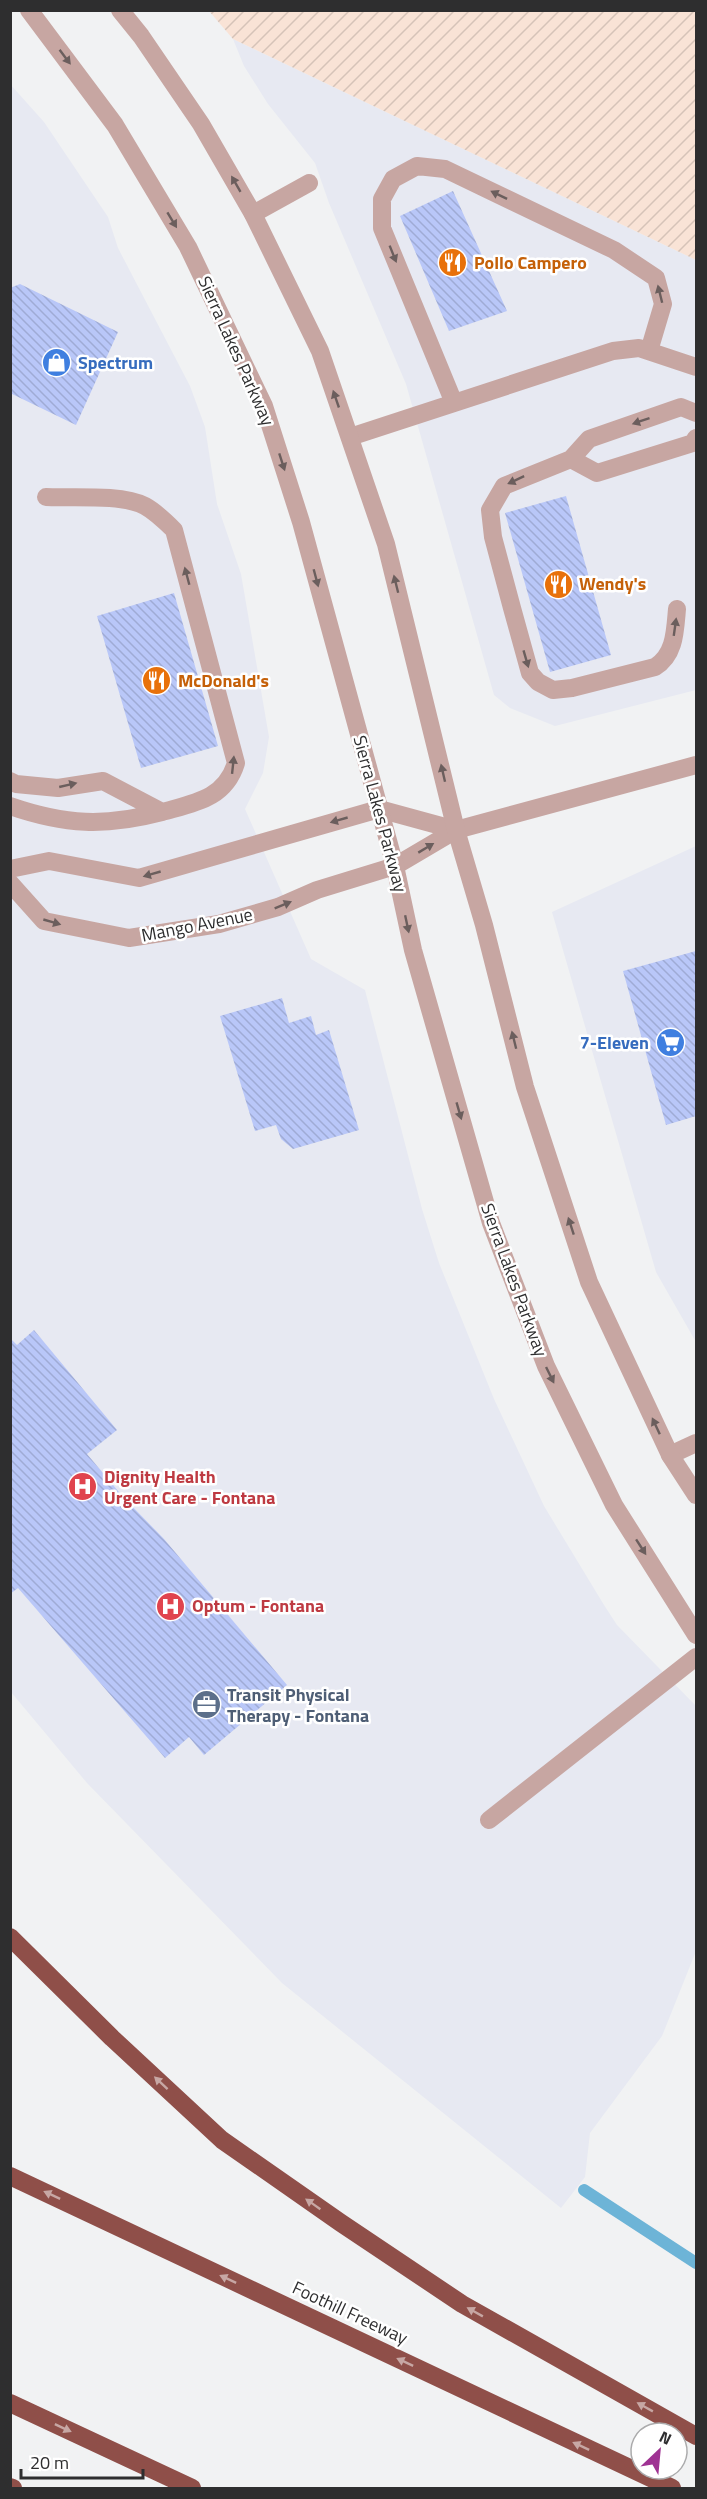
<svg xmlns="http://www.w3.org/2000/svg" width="707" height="2499" font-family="'Titillium Web',sans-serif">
<defs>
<pattern id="industrial-furrows" width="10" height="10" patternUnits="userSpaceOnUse" patternTransform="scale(1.5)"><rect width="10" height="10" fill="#f9e3d6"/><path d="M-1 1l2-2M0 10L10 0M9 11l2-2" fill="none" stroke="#d6c3b8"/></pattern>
<pattern id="building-back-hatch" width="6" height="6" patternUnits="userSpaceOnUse" patternTransform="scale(1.5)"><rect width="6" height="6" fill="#b9c7f8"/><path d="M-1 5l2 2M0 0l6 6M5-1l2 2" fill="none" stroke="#9fabd5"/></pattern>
</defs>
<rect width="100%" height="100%" fill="#f1f2f3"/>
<!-- built -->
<path fill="#e7e9f2" d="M233,39L696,260V690L555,726L510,708L494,695L406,384L329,203L315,163L268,104L244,66Z
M10,84L44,122L108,217L118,248L190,386L205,427L217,504L241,574L269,737L263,773L245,809L311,959L365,990L422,1209L439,1263L494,1399L544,1506L604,1605L617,1625L696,1706V1951L662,2036L590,2133L585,2177L561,2208L282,1983L87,1783L11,1692Z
M696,846V1342L656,1272L552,912Z"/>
<!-- industrial -->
<path fill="url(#industrial-furrows)" d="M209,11H696V260L233,39Z"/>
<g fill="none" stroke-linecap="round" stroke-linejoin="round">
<!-- stream -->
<path stroke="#6db4d7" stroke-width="12" d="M584,2190L696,2263"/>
</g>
<!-- building -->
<path fill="url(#building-back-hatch)" d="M453,191L507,311L449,331L400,216Z
M20,284L118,332L76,425L10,393V288Z
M566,496L611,655L550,672L505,513Z
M174,593L218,746L141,768L97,616Z
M696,951V1116L666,1125L623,971Z
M282,998L289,1023L311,1016L316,1035L329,1030L359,1130L293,1149L281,1139L276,1125L255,1131L220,1016Z
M34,1330L117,1430L87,1454L124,1498L164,1539L287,1685L204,1755L189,1737L165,1758L18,1588L10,1594V1338L17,1345Z"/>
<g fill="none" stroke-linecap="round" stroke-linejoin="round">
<!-- service -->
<path stroke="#c7a6a2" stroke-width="18" d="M253,214L309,183
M454,403L382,228V199L393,179L417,166L445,169L614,250L656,278L663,304L649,351
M350,437L613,351L639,348L696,367
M571,459L597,473L693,443L696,438
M677,609C675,631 675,655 655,667L572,688L553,690L538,682L530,673L512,608L493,537L490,510L504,486L571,459L589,439L681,407L696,413
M10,781L16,784L58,788L103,781L162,812C194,803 225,799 236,763L174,530C165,521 156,512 145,506C122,494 73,498 46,497
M10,806C65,825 105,827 162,812
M10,869L49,861L139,878L379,809L456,830
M10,883L44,921L129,938L219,924L278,907L317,890L395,866L456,830
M670,1455L696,1443
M489,1820L696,1657"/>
<!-- minor -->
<path stroke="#c7a6a2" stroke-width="18" d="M456,830L696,765"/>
<!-- tertiary -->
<path stroke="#c7a6a2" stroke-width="18" d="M29,10L115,125L188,247L264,406L301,522L395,866L413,950L491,1223L546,1366L614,1505L696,1635
M120,10L141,36L201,124L253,214L320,351L386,544L456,830L484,925L525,1087L589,1282L670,1455L696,1495"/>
<!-- motorway -->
<path stroke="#8f4f49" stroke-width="18" d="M10,1937L112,2038L222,2140L341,2223L462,2304L696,2436
M10,2176L672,2488
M10,2403L192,2488
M10,2487L13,2488"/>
</g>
<!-- one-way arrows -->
<defs><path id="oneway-solid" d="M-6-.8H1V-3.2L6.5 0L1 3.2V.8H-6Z" transform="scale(1.5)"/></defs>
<g fill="#6b5e5d">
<use href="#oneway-solid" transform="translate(65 57) rotate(53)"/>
<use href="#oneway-solid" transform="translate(236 184) rotate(-120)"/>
<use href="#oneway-solid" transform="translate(499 195) rotate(-154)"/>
<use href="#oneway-solid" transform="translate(172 220) rotate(59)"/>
<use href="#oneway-solid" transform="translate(393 254) rotate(68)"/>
<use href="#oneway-solid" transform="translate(660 294) rotate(-104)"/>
<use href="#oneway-solid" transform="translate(336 399) rotate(-109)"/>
<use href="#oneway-solid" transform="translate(641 421) rotate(161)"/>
<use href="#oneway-solid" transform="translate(282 462) rotate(72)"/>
<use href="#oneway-solid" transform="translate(516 480) rotate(155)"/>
<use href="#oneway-solid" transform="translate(187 576) rotate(-105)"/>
<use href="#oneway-solid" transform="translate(316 578) rotate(75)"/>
<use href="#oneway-solid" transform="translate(396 584) rotate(-104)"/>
<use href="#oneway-solid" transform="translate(675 627) rotate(-82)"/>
<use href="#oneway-solid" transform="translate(526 659) rotate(74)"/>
<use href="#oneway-solid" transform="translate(233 765) rotate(-84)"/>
<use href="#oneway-solid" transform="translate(443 773) rotate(-103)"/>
<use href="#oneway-solid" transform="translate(68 785) rotate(-13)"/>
<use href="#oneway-solid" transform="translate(339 820) rotate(164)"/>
<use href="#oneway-solid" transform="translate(426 848) rotate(-31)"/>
<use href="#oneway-solid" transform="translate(152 874) rotate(164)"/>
<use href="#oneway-solid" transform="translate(283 905) rotate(-22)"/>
<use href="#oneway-solid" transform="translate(52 922) rotate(16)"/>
<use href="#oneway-solid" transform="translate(407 924) rotate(78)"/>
<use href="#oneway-solid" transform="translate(514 1040) rotate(-104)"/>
<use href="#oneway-solid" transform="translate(459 1111) rotate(74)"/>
<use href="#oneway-solid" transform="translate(571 1226) rotate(-108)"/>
<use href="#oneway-solid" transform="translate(550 1375) rotate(64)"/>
<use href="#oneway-solid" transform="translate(656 1426) rotate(-115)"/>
<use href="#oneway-solid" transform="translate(641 1547) rotate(57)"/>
</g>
<g fill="#c7a7a4">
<use href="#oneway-solid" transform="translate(161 2083) rotate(-137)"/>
<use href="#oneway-solid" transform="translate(52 2195) rotate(-155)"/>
<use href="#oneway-solid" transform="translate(313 2204) rotate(-145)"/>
<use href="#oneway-solid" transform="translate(228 2279) rotate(-155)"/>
<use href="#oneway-solid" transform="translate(475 2312) rotate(-151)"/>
<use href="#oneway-solid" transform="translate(405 2362) rotate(-155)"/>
<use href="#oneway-solid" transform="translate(645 2407) rotate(-151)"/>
<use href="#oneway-solid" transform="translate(63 2428) rotate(25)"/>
<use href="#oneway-solid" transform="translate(581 2446) rotate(-155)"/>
</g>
<!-- icons -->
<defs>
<symbol id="restaurant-disc" viewBox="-11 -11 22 22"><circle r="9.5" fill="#e8710a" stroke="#fff"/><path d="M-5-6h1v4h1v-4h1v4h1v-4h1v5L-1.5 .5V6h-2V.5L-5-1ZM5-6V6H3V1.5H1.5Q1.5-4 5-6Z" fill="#fff"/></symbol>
<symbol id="shop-disc" viewBox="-11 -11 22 22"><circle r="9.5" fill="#3f7fe0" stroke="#fff"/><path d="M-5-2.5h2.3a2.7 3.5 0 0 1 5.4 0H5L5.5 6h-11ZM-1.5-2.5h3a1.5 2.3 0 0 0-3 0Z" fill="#fff"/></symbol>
<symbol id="supermarket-disc" viewBox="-11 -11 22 22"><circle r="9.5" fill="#3f7fe0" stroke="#fff"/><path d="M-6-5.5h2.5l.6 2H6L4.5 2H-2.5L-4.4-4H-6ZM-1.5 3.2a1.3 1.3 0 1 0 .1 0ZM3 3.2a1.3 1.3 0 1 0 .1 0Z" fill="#fff"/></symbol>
<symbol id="hospital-disc" viewBox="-11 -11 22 22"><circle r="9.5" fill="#e0444e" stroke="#fff"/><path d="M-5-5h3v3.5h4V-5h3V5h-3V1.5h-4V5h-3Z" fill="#fff"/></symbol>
<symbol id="office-disc" viewBox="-11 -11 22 22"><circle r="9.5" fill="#5c6f8a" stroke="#fff"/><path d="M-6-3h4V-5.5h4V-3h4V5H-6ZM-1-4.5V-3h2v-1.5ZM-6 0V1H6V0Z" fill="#fff"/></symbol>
</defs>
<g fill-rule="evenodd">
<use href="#restaurant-disc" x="436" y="246" width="33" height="33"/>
<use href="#shop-disc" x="40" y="346" width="33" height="33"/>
<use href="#restaurant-disc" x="542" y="568" width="33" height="33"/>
<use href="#restaurant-disc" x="140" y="664" width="33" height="33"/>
<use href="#supermarket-disc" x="654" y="1026" width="33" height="33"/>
<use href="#hospital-disc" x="66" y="1470" width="33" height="33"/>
<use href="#hospital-disc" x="154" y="1590" width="33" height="33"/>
<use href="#office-disc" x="190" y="1688" width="33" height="33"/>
</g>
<g text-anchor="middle" stroke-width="5" stroke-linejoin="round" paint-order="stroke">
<!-- food labels -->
<g font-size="18" font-weight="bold" fill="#c56008" stroke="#fff" text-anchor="start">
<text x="474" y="269">Pollo Campero</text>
<text x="579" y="590">Wendy's</text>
<text x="178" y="687">McDonald's</text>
</g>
<!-- street labels -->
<g font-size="18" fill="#2e2e2f" stroke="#fff">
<text transform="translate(236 351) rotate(66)" y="6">Sierra Lakes Parkway</text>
<text transform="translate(380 814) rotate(75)" y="6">Sierra Lakes Parkway</text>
<text transform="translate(197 925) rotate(-11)" y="6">Mango Avenue</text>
<text transform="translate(514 1280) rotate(70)" y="6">Sierra Lakes Parkway</text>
<text transform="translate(350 2313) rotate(25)" y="6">Foothill Freeway</text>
</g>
<!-- shop labels -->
<g font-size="18" font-weight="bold" fill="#366cbe" stroke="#fff" text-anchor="start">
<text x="78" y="369">Spectrum</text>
<text x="649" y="1049" text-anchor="end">7-Eleven</text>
</g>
<!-- health labels -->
<g font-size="18" font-weight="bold" fill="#be3a42" stroke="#fff" text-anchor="start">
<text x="104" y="1483">Dignity Health<tspan x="104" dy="21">Urgent Care - Fontana</tspan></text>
<text x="192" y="1612">Optum - Fontana</text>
</g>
<!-- service labels -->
<g font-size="18" font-weight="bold" fill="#4e5e75" stroke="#fff" text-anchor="start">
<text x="227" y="1701">Transit Physical<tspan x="227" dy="21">Therapy - Fontana</tspan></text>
</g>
</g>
<!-- border -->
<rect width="707" height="2499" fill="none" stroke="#2e2e2f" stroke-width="24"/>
<!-- north arrow -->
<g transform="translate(659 2451) rotate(26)"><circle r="28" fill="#ffffff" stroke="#ababac" stroke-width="1.5"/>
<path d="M0-4.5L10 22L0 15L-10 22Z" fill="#9f3393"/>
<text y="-9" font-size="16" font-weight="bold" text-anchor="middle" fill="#2e2e2f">N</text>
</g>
<!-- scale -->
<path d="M21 2469v9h122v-9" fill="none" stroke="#2e2e2f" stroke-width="3"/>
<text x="30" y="2469" font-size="18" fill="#2e2e2f" stroke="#ffffff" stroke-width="4.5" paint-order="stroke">20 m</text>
</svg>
